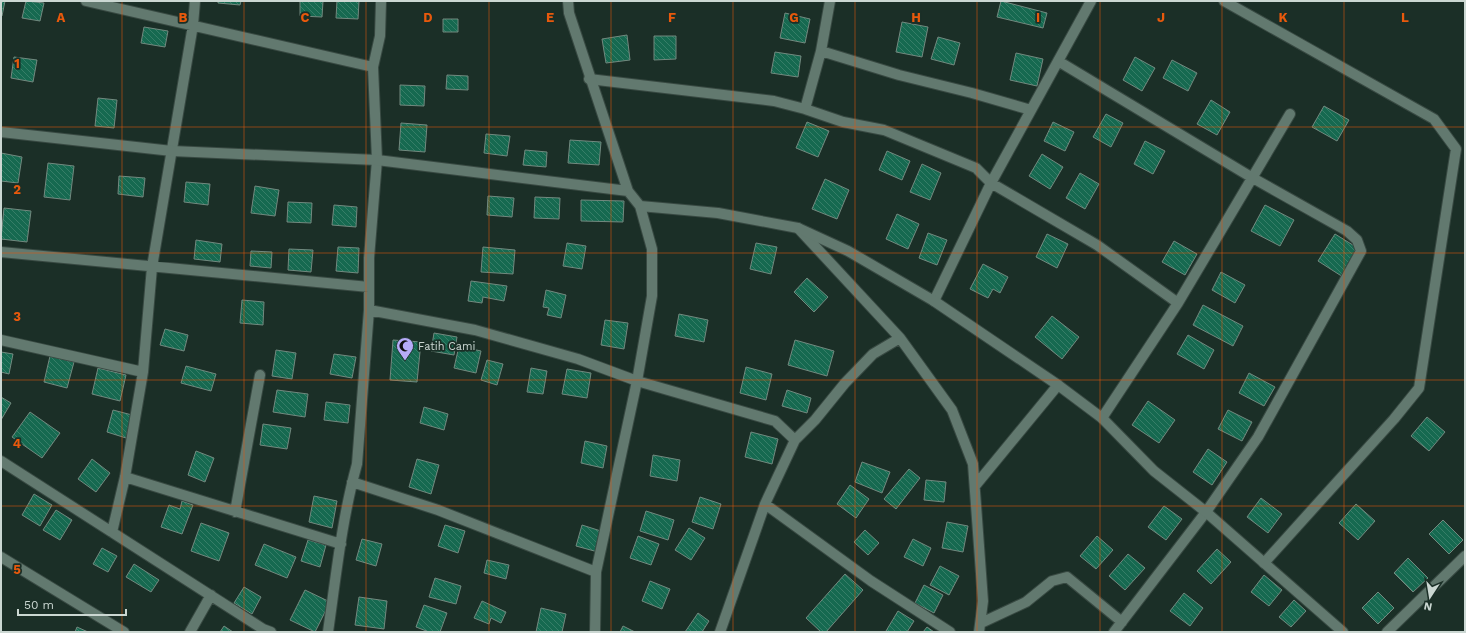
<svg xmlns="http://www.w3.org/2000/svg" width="1466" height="633" font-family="'Work Sans',sans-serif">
<defs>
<pattern id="building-back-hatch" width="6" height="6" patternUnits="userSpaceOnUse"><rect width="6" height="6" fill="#166950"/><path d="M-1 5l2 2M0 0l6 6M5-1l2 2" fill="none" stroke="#377e68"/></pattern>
</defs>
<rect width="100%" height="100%" fill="#1b2f27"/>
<!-- building -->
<path fill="url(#building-back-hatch)" stroke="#72897f" d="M1,1H5L2,16H1Z
M26,1L44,3L40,21L22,18Z
M218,1H241L240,5L218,3Z
M300,1H323L322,17L300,16Z
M337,1H359L358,19L336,18Z
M1001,1L1047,13L1043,28L997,17Z
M785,13L810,19L805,43L780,38Z
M443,19H458V32H443Z
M902,22L928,27L922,57L896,52Z
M144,27L168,31L165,47L141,43Z
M627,35L630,60L606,63L602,39Z
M654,36H676V59L654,60Z
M938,37L960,43L954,65L931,59Z
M775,52L801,56L798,77L771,73Z
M1016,53L1043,59L1037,86L1010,80Z
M14,57L37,60L33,82L11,78Z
M1135,57L1155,68L1142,91L1123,80Z
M1172,60L1197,73L1188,91L1163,78Z
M447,75L468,76V90L446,89Z
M400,85L425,86L424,106L400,105Z
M98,98L117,100L114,128L95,126Z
M1211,100L1230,112L1217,135L1197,124Z
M1324,106L1349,120L1337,141L1312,127Z
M1106,114L1123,123L1111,147L1093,137Z
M807,122L829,131L818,157L796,148Z
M1053,122L1074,132L1065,151L1044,141Z
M401,123L427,125L425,152L399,150Z
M486,134L510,136L507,156L484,153Z
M570,140L601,142L599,165L568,163Z
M1145,141L1165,151L1153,174L1134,164Z
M525,150L547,152L546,167L523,165Z
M887,151L910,161L902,180L879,170Z
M1,153L22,157L18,183L1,181Z
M1042,154L1063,167L1050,189L1029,176Z
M48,163L74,166L70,200L44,197Z
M922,164L941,173L930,200L910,192Z
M1080,173L1099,184L1085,209L1066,198Z
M119,176L145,178L143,197L118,194Z
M825,179L849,190L837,219L812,209Z
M186,182L210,184L208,205L184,202Z
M255,186L279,190L275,216L251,213Z
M488,196L514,198L512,217L487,215Z
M535,197L560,198L559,219L534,218Z
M581,200L624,201L623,222L581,221Z
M288,202L312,203L311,223L287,222Z
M334,205L357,207L356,227L332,225Z
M1265,205L1294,220L1280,246L1251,231Z
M4,208L31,211L27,242L1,239Z
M897,214L919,224L908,249L886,239Z
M928,233L947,240L937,265L919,258Z
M1047,234L1068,244L1057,268L1036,257Z
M1335,234L1361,250L1343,277L1318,261Z
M196,240L222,244L220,262L194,259Z
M1174,241L1197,254L1185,275L1162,262Z
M567,243L586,246L582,269L563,266Z
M756,243L777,247L771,274L750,269Z
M338,247L359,248L358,273L336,271Z
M483,247L515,250L513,274L481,272Z
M289,249L313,250L311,272L288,270Z
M251,251L272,252L271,268L250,266Z
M983,264L1008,277L1000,293L993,289L988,298L970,289Z
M1221,272L1245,285L1235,303L1212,290Z
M807,278L828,297L814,312L794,292Z
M471,281L507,286L504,301L483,297L482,303L468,301Z
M546,290L566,295L561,318L547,315L549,308L543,307Z
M242,300L264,302L263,325L240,323Z
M1203,305L1243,326L1233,346L1193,325Z
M679,314L708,320L704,342L675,336Z
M1052,316L1079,337L1062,359L1035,337Z
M605,320L628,323L624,349L601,345Z
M165,329L188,335L184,351L160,345Z
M434,333L457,337L454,355L431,351Z
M1188,335L1214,350L1204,369L1177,354Z
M393,340L421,342L417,382L390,380Z
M795,340L834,351L827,376L788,365Z
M459,346L481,351L476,373L454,368Z
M276,350L296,353L292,379L272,376Z
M1,352L13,354L9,374L1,372Z
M334,354L356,357L352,378L330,374Z
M50,356L74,362L67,388L44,382Z
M487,360L503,364L497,385L481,380Z
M186,366L216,374L211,391L181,383Z
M746,367L772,374L766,400L740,393Z
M98,368L126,375L120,401L92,394Z
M531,368L547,371L543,394L527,392Z
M567,369L591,373L587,398L562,394Z
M1249,373L1275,387L1264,406L1239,393Z
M277,390L308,394L305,417L273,412Z
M787,390L811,398L807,413L782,406Z
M1,397L11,403L1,420Z
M1148,401L1175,420L1159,443L1132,425Z
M326,402L350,405L348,423L324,420Z
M424,407L448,414L444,430L420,423Z
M113,410L132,415L126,438L107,432Z
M1228,410L1252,422L1242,441L1218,429Z
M30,412L60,433L42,458L12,437Z
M1427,417L1445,432L1429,451L1411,436Z
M263,424L291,428L287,449L260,445Z
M751,432L778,439L772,464L745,457Z
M585,441L607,446L603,468L581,463Z
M1208,449L1227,462L1212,485L1193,472Z
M196,451L214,458L205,482L188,475Z
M653,455L680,460L677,481L650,476Z
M92,459L110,473L96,492L78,479Z
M417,459L439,465L431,494L409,487Z
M862,462L890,472L882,493L855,482Z
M909,469L920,478L896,509L884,499Z
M926,480L946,482L944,502L924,500Z
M850,485L869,499L856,518L837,504Z
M34,494L52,505L40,526L22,515Z
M314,496L337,501L332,528L309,522Z
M700,497L721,504L713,529L692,522Z
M1261,498L1282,514L1268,533L1247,517Z
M182,501L193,505L182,534L161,527L169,505L180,509Z
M1356,504L1375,521L1358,540L1339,523Z
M1164,506L1182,519L1166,540L1148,527Z
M56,510L72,520L60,540L43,530Z
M646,511L674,520L668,540L640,531Z
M1443,520L1463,540L1449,554L1429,534Z
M947,522L968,526L963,552L942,548Z
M201,523L229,533L219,561L191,551Z
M445,525L465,531L458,553L438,546Z
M582,525L604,532L598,552L576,546Z
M689,528L705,538L691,560L675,550Z
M865,530L879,543L868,555L854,542Z
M638,536L659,544L651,565L630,558Z
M1097,536L1113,550L1096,569L1080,556Z
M362,539L382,544L376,566L356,560Z
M913,539L931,548L923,566L904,557Z
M308,540L326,545L320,567L301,561Z
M264,544L296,557L287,578L255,565Z
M102,548L117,556L108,572L93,564Z
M1217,549L1231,562L1211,584L1197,571Z
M1128,554L1145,568L1125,590L1109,576Z
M1408,558L1428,578L1413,592L1394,573Z
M487,560L509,565L506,579L484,573Z
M134,564L159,580L151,592L126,577Z
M940,566L959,576L949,595L930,585Z
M845,574L863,590L826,632H821L806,618Z
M1264,575L1282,590L1269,606L1251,592Z
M435,578L461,586L456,604L429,597Z
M650,581L670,589L662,609L642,601Z
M924,585L943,595L934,613L915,603Z
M244,587L261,597L252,614L234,603Z
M305,590L330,602L315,632L290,620Z
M1378,592L1394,608L1378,624L1362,608Z
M1184,593L1203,608L1190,626L1170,611Z
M359,597L387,601L384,629L355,625Z
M1294,600L1306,611L1291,627L1279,617Z
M482,601L506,612L501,623L491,618L489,624L474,618Z
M424,605L447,613L440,632H429L416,627Z
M541,608L566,614L562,632H536Z
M898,611L914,621L907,632H888L886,631Z
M698,613L709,621L702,632H685Z
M224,626L233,632H220Z
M623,626L635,632H620Z
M77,627L88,632H75Z
M927,627L934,632H923Z"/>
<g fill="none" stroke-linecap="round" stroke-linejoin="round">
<defs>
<path id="minor" d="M86,1L373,67
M830,1L821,51L899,75L972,93L1031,110
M1224,1L1434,119L1456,149L1419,388L1394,419L1264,563
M1058,61L1251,177L1347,231L1357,240L1361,251L1258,437L1206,512L1114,632
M589,79L774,101L805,109L843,122L884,130L976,168L991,183L1097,245L1178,303
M805,109L821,51
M798,228L900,338
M1,252L369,287
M934,301L991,183L1091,1
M369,310L475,330L578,359L637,381L775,421L795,440L815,420L845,383L873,354L900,338L952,410L973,464L983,601L979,632
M1,340L143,372
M1102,418L1178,303L1290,114
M1,461L263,629L271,632
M125,477L341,544
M352,482L438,510L596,572
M975,486L1058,385
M765,504L871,581L950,632
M235,512L260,375
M112,532L125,477L143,372L152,267L193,25L195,1
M1,557L124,632
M981,623L1026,602L1052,581L1067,577L1122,622
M190,632L211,595
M328,632C336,576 342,518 357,464L369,310V258L377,160L373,67L380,36L381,1
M720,632L765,504L795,440
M1387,632L1465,556"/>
<path id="tertiary" d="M568,1L569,13L628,191L640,206L652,249V296L637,381L596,572L595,632
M1,132L172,151L377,160L628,191
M640,206L718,213L798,228L848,251L934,301L1058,385L1102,418L1154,471L1206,512L1343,632"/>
</defs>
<!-- minor casing -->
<use href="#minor" stroke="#384942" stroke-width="12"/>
<!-- tertiary casing -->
<use href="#tertiary" stroke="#384942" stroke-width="12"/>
<!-- minor -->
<use href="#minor" stroke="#62796f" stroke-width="10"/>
<!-- tertiary -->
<use href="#tertiary" stroke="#62796f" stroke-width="10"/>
</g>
<!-- grid -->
<path fill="none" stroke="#e8590c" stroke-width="1" stroke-opacity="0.55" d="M122,1V632M244,1V632M366,1V632M489,1V632M611,1V632M733,1V632M855,1V632M977,1V632M1100,1V632M1222,1V632M1344,1V632M1,127H1465M1,253H1465M1,380H1465M1,506H1465"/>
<!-- icons -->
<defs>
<symbol id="mosque-pin" viewBox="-11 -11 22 30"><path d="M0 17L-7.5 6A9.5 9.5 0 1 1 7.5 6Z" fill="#b6acf8" stroke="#1b2f27"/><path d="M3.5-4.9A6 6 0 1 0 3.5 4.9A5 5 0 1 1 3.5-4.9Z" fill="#111"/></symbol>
</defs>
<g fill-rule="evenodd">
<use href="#mosque-pin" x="395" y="336" width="20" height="27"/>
</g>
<g text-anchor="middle" stroke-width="3.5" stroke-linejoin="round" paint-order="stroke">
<!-- poi labels -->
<g font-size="11" fill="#cbd7d2" stroke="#1b2f27" text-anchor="start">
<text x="418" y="350">Fatih Cami</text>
</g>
</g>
<g font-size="13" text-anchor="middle" font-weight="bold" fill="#e8590c" stroke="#1b2f27" stroke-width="3.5" stroke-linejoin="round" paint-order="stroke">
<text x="61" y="22">A</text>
<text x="183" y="22">B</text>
<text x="305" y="22">C</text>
<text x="428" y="22">D</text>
<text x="550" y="22">E</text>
<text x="672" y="22">F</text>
<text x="794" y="22">G</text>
<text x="916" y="22">H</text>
<text x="1038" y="22">I</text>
<text x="1161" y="22">J</text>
<text x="1283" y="22">K</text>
<text x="1405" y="22">L</text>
<text x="17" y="68">1</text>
<text x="17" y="194">2</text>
<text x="17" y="321">3</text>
<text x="17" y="448">4</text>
<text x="17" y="574">5</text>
</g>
<!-- border -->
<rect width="1466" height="633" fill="none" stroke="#cbd7d2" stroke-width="4"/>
<!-- north arrow -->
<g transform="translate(1430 597) rotate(192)" stroke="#1b2f27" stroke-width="3" paint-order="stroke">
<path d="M0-3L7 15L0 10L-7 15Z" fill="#cbd7d2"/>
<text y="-6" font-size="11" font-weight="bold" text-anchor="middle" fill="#cbd7d2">N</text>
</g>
<!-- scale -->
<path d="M18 609v6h108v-6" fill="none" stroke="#cbd7d2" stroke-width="2"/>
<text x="24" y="609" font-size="12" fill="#cbd7d2" stroke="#1b2f27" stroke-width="3" paint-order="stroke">50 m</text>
</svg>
